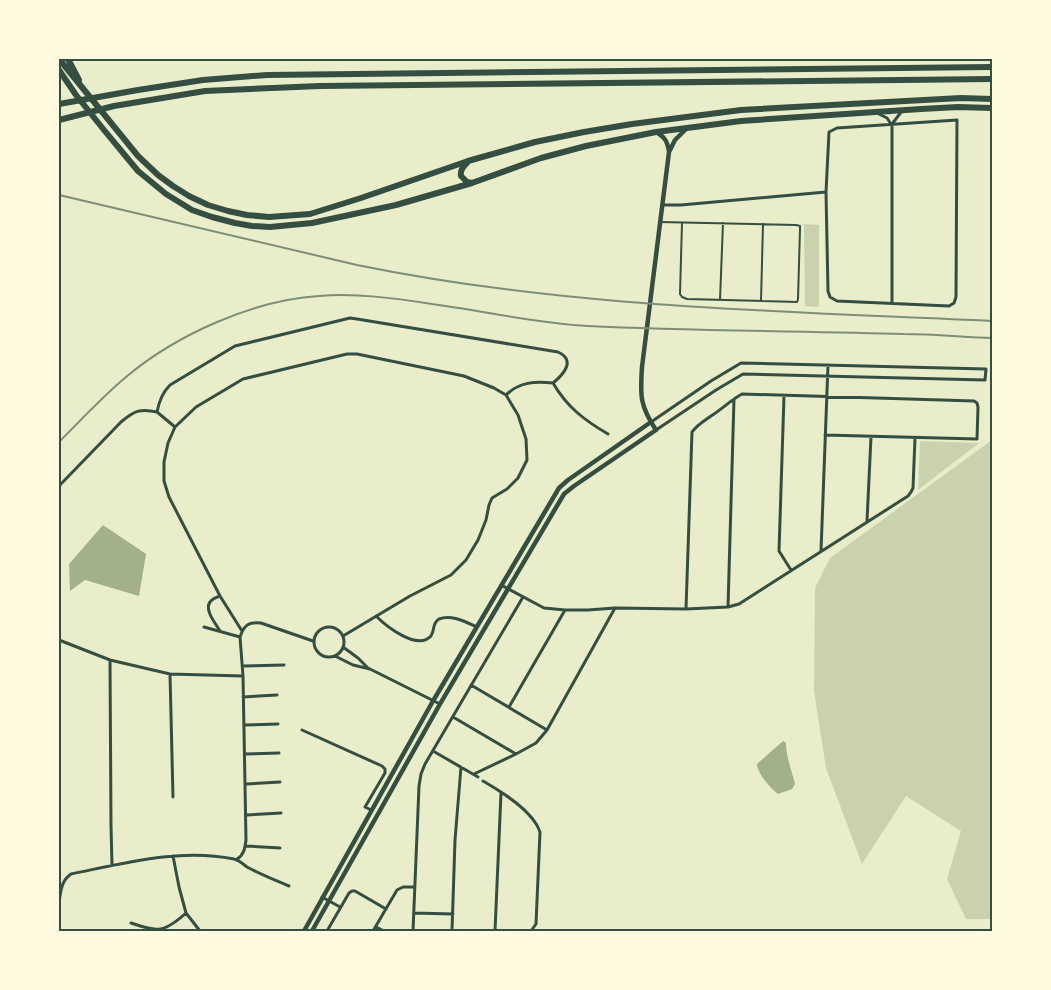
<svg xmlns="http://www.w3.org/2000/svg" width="1051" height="990" font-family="'PT Sans',sans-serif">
<rect width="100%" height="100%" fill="#e9edc9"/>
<!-- green -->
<path fill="#cad2ad" d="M804,224L819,225V307L805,306Z
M992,440V919H966L947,879L961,831L906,796L862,864L826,768L814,691L815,588L830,558Z
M920,441L979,443L918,490Z"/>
<!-- water -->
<path fill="#a3b18a" d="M103,525L146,554L139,596L85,580L70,591L69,564Z
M783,741L786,743C786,757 792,771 795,784L792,789L778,794C770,788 757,773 757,764Z"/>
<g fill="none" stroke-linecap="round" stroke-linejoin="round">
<!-- service -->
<path stroke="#344e41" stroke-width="2" d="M660,222L796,225L800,226V229L798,299L797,302L687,299L682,297L680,294L682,223
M720,300L723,223
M761,301L763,224"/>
<!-- minor -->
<path stroke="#344e41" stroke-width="3" d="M879,114L887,118L891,124
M957,120L956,297L954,303L949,306L837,301L830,297L828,291L826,192L829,132L837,128Z
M892,124L902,111
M663,205H681L826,192
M892,303V125
M506,395C519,382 535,381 553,383C567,407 584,420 608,434
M784,396L779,551L791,570
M651,422L711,381L741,363L986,369L985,380L743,374L716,390L656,430
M175,427L157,412C159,401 162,393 170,385L235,346L350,318L357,319L558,352C576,360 564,374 553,383
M59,486L121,422C134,411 140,408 157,412
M867,521L871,437
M821,551L828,365
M501,585L544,608L565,610H588L615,608L686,609L728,607L739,604L908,496L911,492L913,488L915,438
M220,596C217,597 212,599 210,602C204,610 216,624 220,631
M728,607L734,399
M686,609L692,432C698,424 704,421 711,416C722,409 731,400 742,394L974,401L977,403L978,407L977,439L825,435
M376,616C386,626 417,651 431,636C435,630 432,623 439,619C451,614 466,622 477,627
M314 642a15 15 0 1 1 30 0a15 15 0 1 1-30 0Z
M204,627L240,637
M242,631L220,596L169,497L164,481V462L168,443L175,427L196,407L243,379L347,354H357L464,376L494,388L506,395L518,415L526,439L527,460L518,478L507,489L492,498L489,505L486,520L478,540L466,560L451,575L410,596L343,636
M59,640L110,660L170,674L243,676
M343,647L358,658L369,669
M335,656L353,665L370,669L440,704
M110,660L111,826L112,865
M242,666L284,665
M170,674L173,797
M471,685L547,730
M243,697L277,695
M509,707L565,610
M453,717L516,754
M244,725L278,724
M302,730L382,766L385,769V773L365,807L371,810
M433,751L478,777
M245,754L279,753
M474,774L516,754L536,743L547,730L615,608
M483,781C502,792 533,811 540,832L536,924L531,931
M246,784L280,782
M247,815L281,813
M246,846L280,848
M173,856L179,887L186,913L200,931
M237,859C244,855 245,848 246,840L243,676L240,637C244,625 248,622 261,623L313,641
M322,897L340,907
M59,902C61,891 61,881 71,874C125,863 180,848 234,859C239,860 243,864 247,867C260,874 275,880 289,886
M414,913L453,914
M131,923C158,932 164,933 186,913
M376,927L384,931
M327,931L349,893L352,891H355L386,909
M373,931L397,890L403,887H414
M413,931L419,786L421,774L425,764L523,597
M452,931L455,840L461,767
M495,931L501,793"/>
<!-- tertiary -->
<path stroke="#344e41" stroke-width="4.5" d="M656,132C665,137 667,141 669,151
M304,931L433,701L559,488L568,480L651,422
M312,931L440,704L564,494L574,486L656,430C640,406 640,396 642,367L669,152L675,140L687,128"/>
<!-- motorway -->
<path stroke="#344e41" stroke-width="6" d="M59,59L138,156L158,175L173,186L189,196L208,205L228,211L247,215L269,217L310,214L361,198L468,161L535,142L584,132L632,124L741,110L961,98L992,99
M68,59L79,80
M59,70L76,95L104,130L138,171L166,194L192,210L212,217L235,223L252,226L270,227L312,223L396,205L472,183L541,158L586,146L656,132L741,121L921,109L958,107L992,108
M59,104L138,90L203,80L267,75L992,67
M59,120L114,106L205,91L320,86L992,79
M467,163C463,167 460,170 461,176L467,182L472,183"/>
<!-- rail -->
<path stroke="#7c8e77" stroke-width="2" d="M59,195L357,265C566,308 780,311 992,321
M59,442C81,420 102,397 126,377C176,335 253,300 319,296C356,293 394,298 432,304C484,311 535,323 588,326C693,331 798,331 904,334C933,334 963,337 992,338"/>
</g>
<!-- border -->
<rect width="1051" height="990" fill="none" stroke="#fefae0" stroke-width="120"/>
<rect x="60" y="60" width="931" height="870" fill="none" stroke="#344e41" stroke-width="2"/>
</svg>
